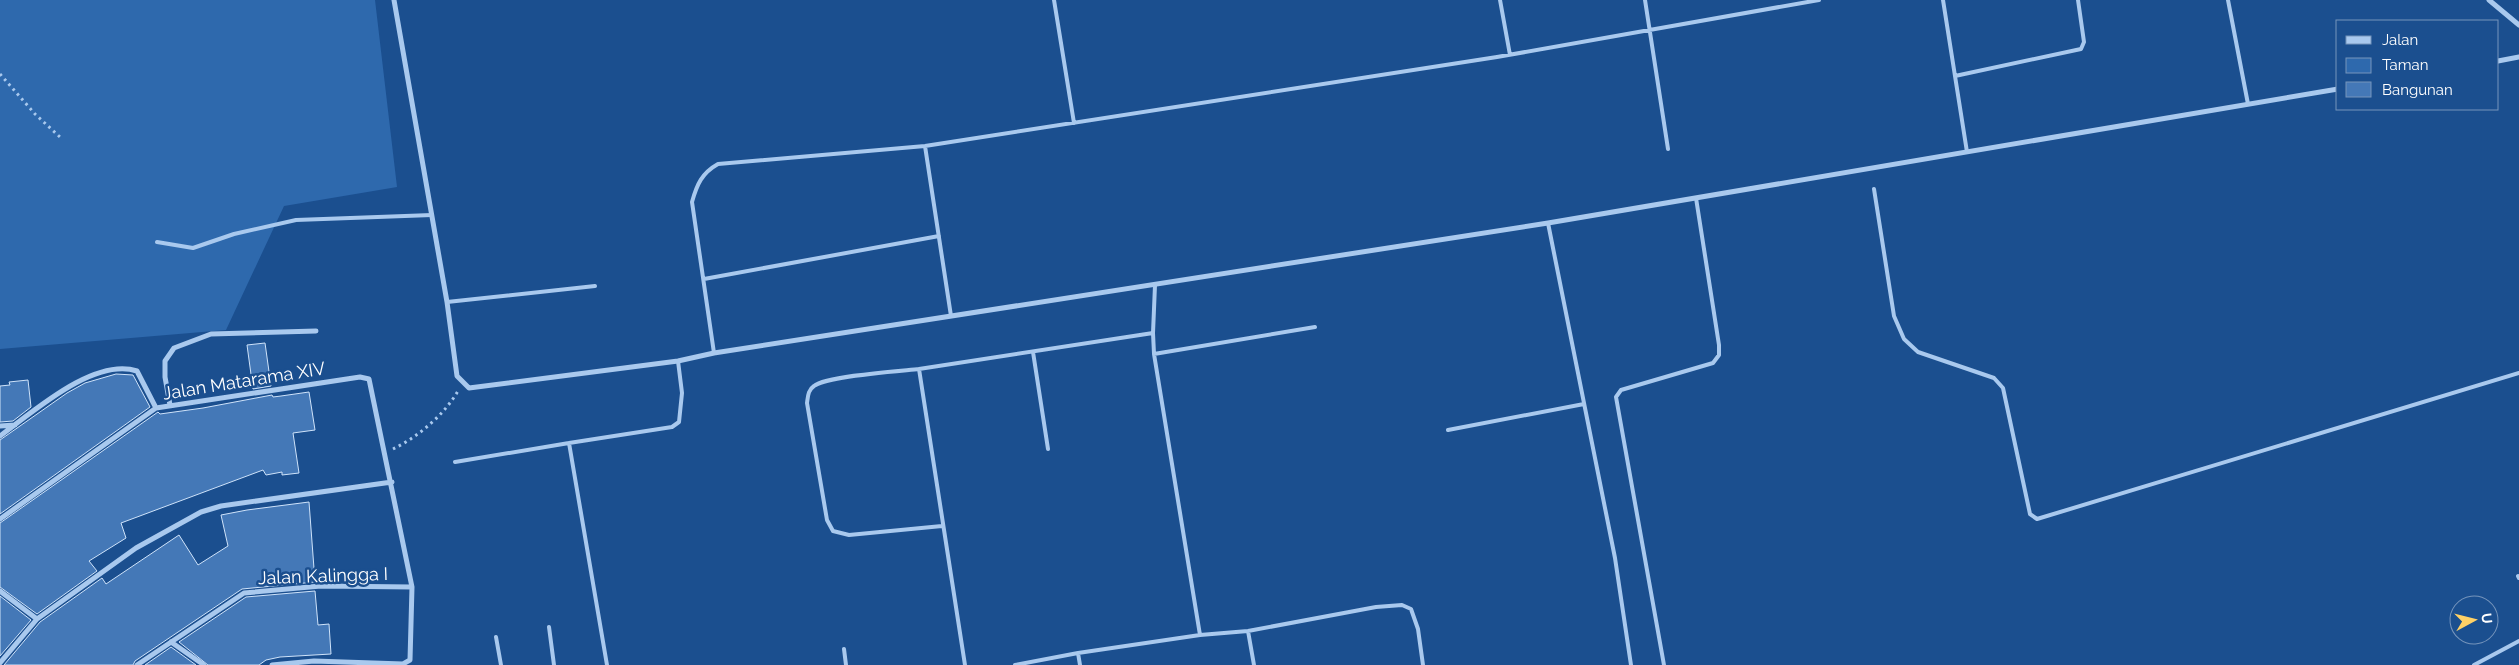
<svg xmlns="http://www.w3.org/2000/svg" width="2519" height="665" font-family="Raleway,sans-serif">
<rect width="100%" height="100%" fill="#1b4f8f"/>
<!-- green -->
<path fill="#2e69ad" d="M0,0H375L397,187L284,206L226,330L0,349Z"/>
<!-- building -->
<path fill="#4478b7" stroke="#cfe3fa" d="M265,343L271,386L253,389L247,345Z
M116,374L133,375L150,407L0,514V440L67,393L85,383Z
M28,380L31,407L13,421L0,422V386L10,385L9,382Z
M309,392L315,430L293,433L299,473L282,475V472L266,475L263,470L121,523L126,538L89,561L97,571L37,614L0,587V523L158,412L160,414L203,408L272,395L273,397L281,396Z
M309,502L315,582L242,589L135,661L133,665H4L40,622L102,578L106,584L179,535L198,565L228,546L221,515L247,510Z
M315,591L318,625L329,624L331,654L280,657L266,660L259,665H208L179,642L246,597Z
M0,596L31,620L0,656Z
M171,647L196,665H145Z"/>
<g fill="none" stroke-linecap="round" stroke-linejoin="round">
<!-- path -->
<path stroke="#a9c9ee" stroke-width="3" stroke-dasharray="2.5 4" stroke-linecap="butt" d="M0,74L35,114L61,138
M393,449C418,437 444,415 458,391"/>
<!-- service -->
<path stroke="#a9c9ee" stroke-width="4" d="M1054,0L1074,123
M1500,0L1510,55
M1645,0L1668,149
M1943,0L1967,152
M2228,0L2248,104
M1955,76L2081,49L2084,42L2078,0
M925,146L951,316
M1874,189L1894,316L1904,339L1918,352L1994,378L2003,388L2030,514L2037,519L2519,373
M1548,223L1615,558L1631,665
M157,242L193,248L234,234L296,220L432,215
M704,279L939,236
M447,302L595,286
M1153,333L1155,285
M1033,352L1048,449
M714,353L692,202C697,184 702,173 718,164L925,146L1497,57L1819,0
M1154,354L1315,327
M919,369C900,371 826,376 814,386C808,390 808,396 807,403L827,520L833,531L849,535L942,526
M1448,430L1584,404
M455,462L569,443
M2518,576L2519,578
M549,627L554,665
M1248,631L1254,665
M496,637L501,665
M844,649L846,665
M1078,653L1200,635L1248,631L1376,607L1402,605L1411,609L1418,629L1423,665
M607,665L569,443L672,427L679,422L682,393L678,361
M965,665L919,369L1153,333L1154,354L1200,635
M1015,665L1078,653L1080,665
M1664,665L1616,397L1621,390L1713,363L1719,355V345L1696,198
M2474,665L2519,641"/>
<!-- minor -->
<path stroke="#a9c9ee" stroke-width="5" d="M394,0L447,302L457,376L469,388L678,361L714,353L1548,223L2338,89
M2489,0L2519,25
M2498,61L2519,57
M170,405L165,377V361L174,348L211,334L316,331
M0,426L15,425
M0,436C33,412 94,357 137,371L156,408
M0,519L156,408L360,377L369,379L412,587L410,660L403,664L314,661L272,665
M0,591L37,619
M171,642L204,665
M0,663L37,619L136,548L201,512L221,506L392,482
M137,665L244,593L321,586L412,587"/>
</g>
<g text-anchor="middle" stroke-width="5" stroke-linejoin="round" paint-order="stroke">
<!-- street labels -->
<g font-size="18" fill="#fff" stroke="#1b4f8f">
<text transform="translate(244 381) rotate(-9)" y="6">Jalan Matarama XIV</text>
<text transform="translate(323 576) rotate(-2)" y="6">Jalan Kalingga I</text>
</g>
</g>
<!-- legend -->
<rect x="2336" y="20" width="162" height="90" fill="#1b4f8f" stroke="#7695bc"/>
<rect x="2346" y="36" width="25" height="8" fill="#a9c9ee" stroke="#7695bc"/>
<text x="2382" y="45" font-size="15" fill="#ffffff">Jalan</text>
<rect x="2346" y="58" width="25" height="15" fill="#2e69ad" stroke="#7695bc"/>
<text x="2382" y="70" font-size="15" fill="#ffffff">Taman</text>
<rect x="2346" y="82" width="25" height="15" fill="#4478b7" stroke="#7695bc"/>
<text x="2382" y="95" font-size="15" fill="#ffffff">Bangunan</text>
<!-- north arrow -->
<g transform="translate(2474 620) rotate(83)"><circle r="24" fill="#1b4f8f" stroke="#7695bc"/>
<path d="M0-4L9 19L0 12L-9 19Z" fill="#ffd166"/>
<text y="-8" font-size="14" font-weight="bold" text-anchor="middle" fill="#ffffff">U</text>
</g>
</svg>
